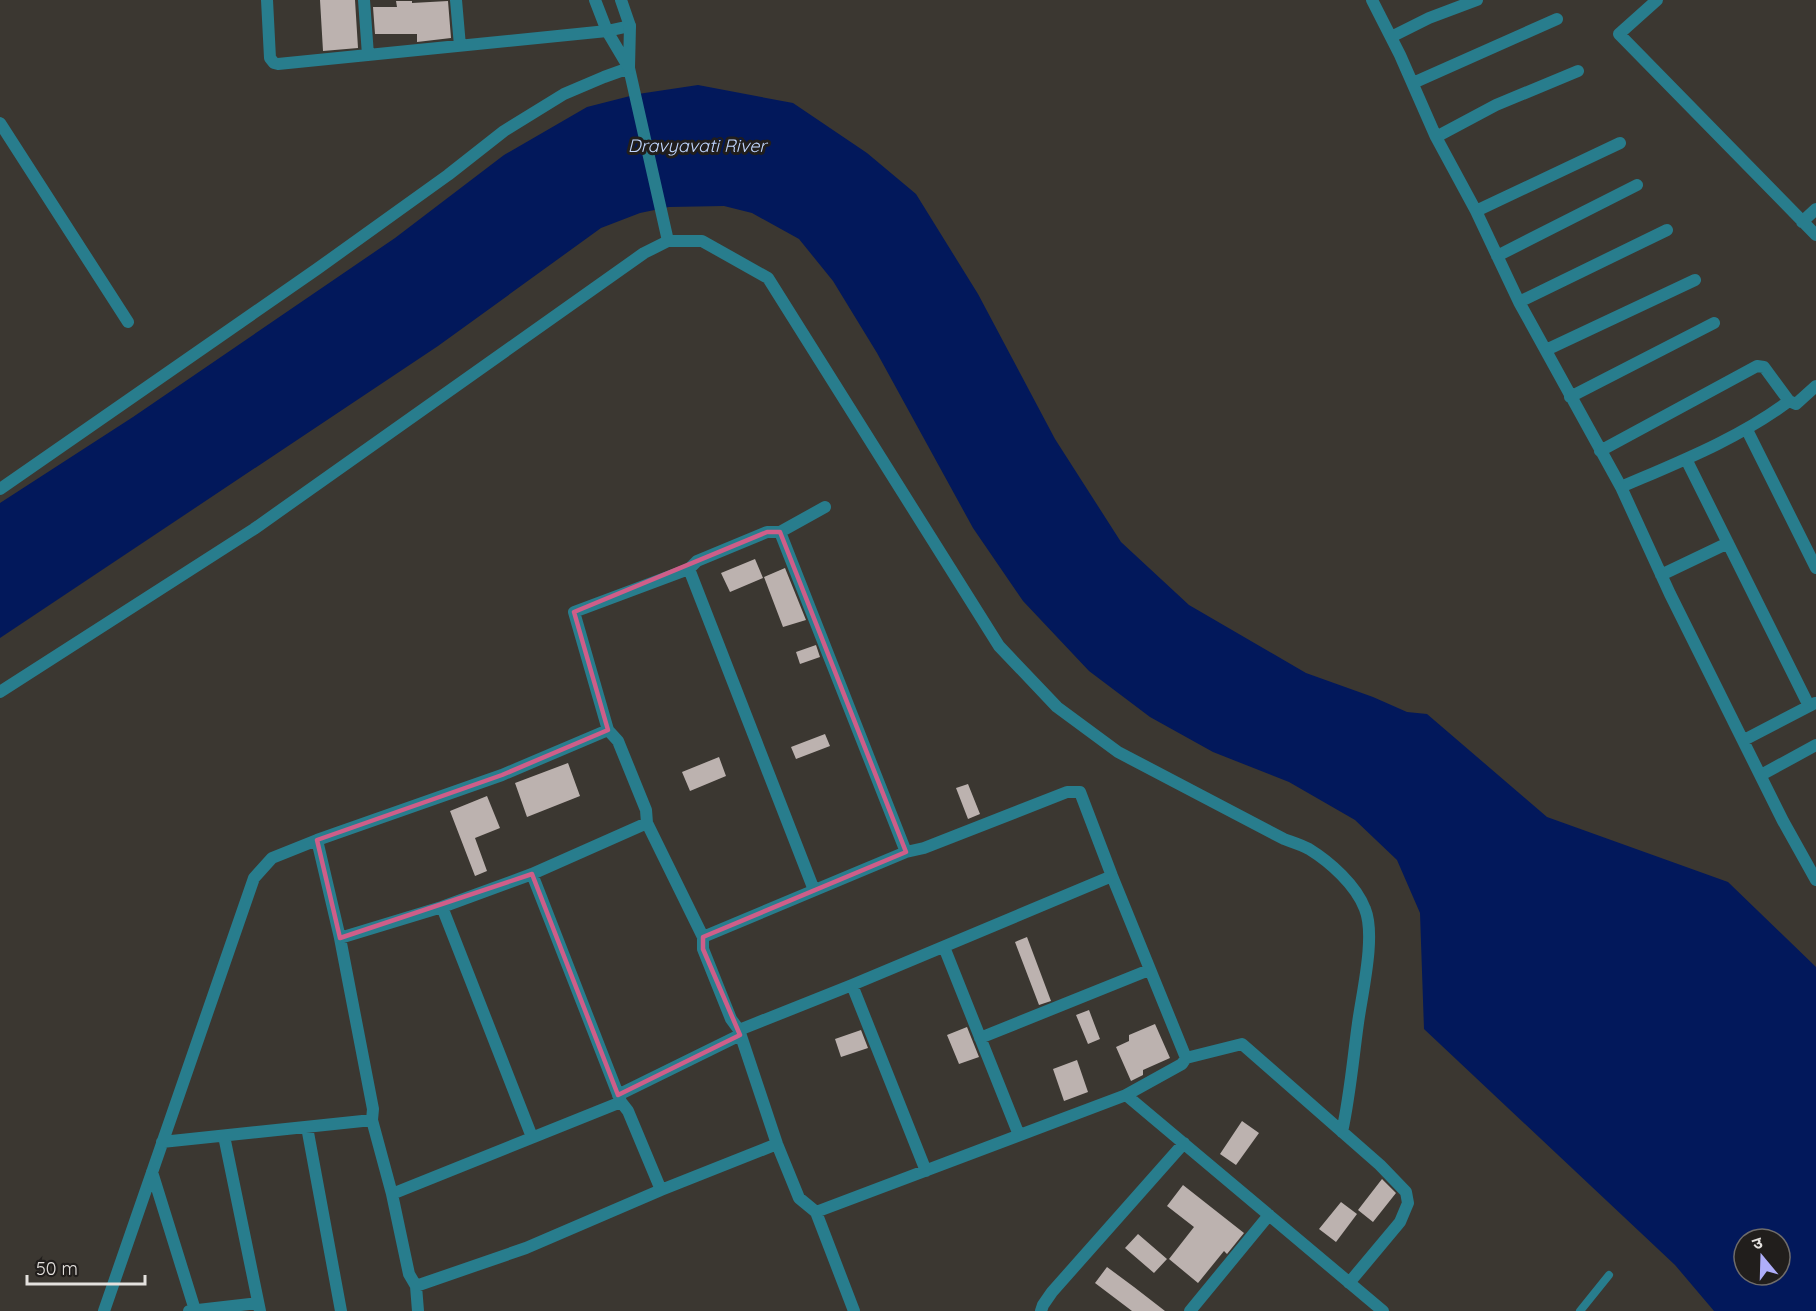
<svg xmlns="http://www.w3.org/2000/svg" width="1816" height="1311" font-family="Quicksand,'Noto Sans Devanagari',sans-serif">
<rect width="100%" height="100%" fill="#3b3731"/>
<!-- water -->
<path fill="#02185b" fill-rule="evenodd" d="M698,85L793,103L867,153L916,194L978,294L1055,439L1121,542L1189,605L1306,673L1373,697L1407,712L1427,714L1547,817L1728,882L1816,967V1311H1714L1675,1265L1424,1029L1420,913L1397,860L1355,820L1289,782L1213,752L1150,717L1089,671L1023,601L973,528L877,353L833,281L799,239L752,213L724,206L669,207L640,213L601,228L438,346L0,638V503L133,417L395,238L504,155L587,107L638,94ZM1744,1239H1780V1275H1744Z"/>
<!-- building -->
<path fill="#bcb2af" d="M320,0H355L358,48L323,51Z
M396,1H412V3L448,1L451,38L417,42V34H375L373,7H397Z
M755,559L763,578L730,592L721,573Z
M785,568L806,620L783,627L764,577Z
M816,645L820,657L800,664L796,652Z
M825,734L830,746L796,759L791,747Z
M719,757L726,776L690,791L682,772Z
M568,763L580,796L527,817L515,783Z
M968,784L980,814L968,819L956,788Z
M487,796L500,828L475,838L487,871L475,876L450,811Z
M1027,937L1051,1001L1039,1005L1015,942Z
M1089,1010L1100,1039L1088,1044L1076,1015Z
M1155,1024L1170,1058L1143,1070V1075L1131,1081L1116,1047L1129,1041V1035Z
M967,1027L979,1057L959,1064L947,1035Z
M861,1030L868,1048L841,1057L835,1039Z
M1077,1060L1088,1092L1064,1101L1053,1069Z
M1242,1121L1259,1133L1236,1165L1220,1154Z
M1382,1179L1396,1193L1373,1222L1358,1210Z
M1183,1185L1244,1233L1227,1254L1224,1251L1198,1283L1169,1259L1194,1227L1167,1206Z
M1341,1202L1357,1214L1336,1242L1319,1229Z
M1138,1234L1167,1259L1154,1273L1125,1248Z
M1107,1267L1134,1287L1165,1311H1132L1095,1283Z"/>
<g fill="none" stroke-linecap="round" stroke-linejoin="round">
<!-- service -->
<path stroke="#287d8d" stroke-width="8" d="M1580,1311L1609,1275"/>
<!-- minor -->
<path stroke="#287d8d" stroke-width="12" d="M267,0L270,58L274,63L278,64L607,31L630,26
M364,0L368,55
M456,0L460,46
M1372,0L1400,55L1436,137L1476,211L1519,302L1621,487L1670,594L1783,821L1816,880
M1657,0L1619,34L1816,235
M1391,37L1429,18L1477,0
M1413,83L1557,19
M0,123L128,322
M1436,137L1496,105L1578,71
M1476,211L1620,143
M1802,222L1816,209
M1497,256L1637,185
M1519,302L1667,230
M1546,350L1695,280
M1570,397L1714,323
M1747,430L1816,568
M1600,451L1757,366L1764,367L1789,401
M1686,459L1809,706
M1621,487C1679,462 1738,439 1789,401L1796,404L1816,386
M0,489L317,269L448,175L504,131L564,94L604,77L629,68L668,241
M780,532L906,852
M689,569L814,890
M1661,575L1728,543
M0,692L254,529L644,253L668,241H702L768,278L999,646L1057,707L1118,752L1284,839C1292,842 1302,845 1309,849C1330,862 1356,885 1365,909C1376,936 1362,993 1358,1023C1353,1059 1350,1095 1342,1132
M1744,740L1815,703
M1761,775L1816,745
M317,840L340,938L373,1109L372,1120L392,1194L409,1274L416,1286L418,1311
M532,874L621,1102L628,1111L661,1190
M442,907L532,1137
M703,937L906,852L924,848L1067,792H1080L1112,876L1186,1058
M340,938L442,907L532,874L647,823
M944,947L1019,1135
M852,985L926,1171
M739,1030L731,1019L703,949V937L647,823L646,810L618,741L608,730L574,612L689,569L697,561L767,532H780L825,507
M980,1038L1149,970
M618,1095L740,1035
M1126,1095L1182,1064L1186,1058L1242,1044L1380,1165L1406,1192L1408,1203L1400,1222L1349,1283
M307,1127L341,1311
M224,1136L260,1311
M162,1142L372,1120
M152,1172L195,1310
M392,1194L621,1102
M816,1212L1126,1095L1383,1311
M416,1286L526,1248L661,1190L777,1144
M104,1311L254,878L272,858L317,840L502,775L608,730
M189,1311L258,1303
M854,1311L816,1212L799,1198L777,1144L739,1030L852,985L1112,876
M1041,1311L1043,1305L1052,1292L1184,1143
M1190,1311L1269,1215"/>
<!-- tertiary -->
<path stroke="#287d8d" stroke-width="12" d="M595,0L607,31L629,68
M621,0L630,26L629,67"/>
</g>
<!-- marked area -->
<path fill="none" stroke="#ce5e89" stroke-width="4.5" stroke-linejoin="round" d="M767,532H780L906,852L703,937V949L740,1035L618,1095L532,874L340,938L317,840L502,775L608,730L574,612Z"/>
<g text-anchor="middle" stroke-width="6" stroke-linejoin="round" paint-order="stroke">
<!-- water labels -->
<g font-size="18" font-style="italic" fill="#c1d6ff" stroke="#211e1c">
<text x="697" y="152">Dravyavati River</text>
</g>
</g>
<!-- north arrow -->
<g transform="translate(1762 1257) rotate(341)"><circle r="28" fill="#211e1c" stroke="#6f6c6a" stroke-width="1.5"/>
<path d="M0-4.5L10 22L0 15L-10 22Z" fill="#afaefa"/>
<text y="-9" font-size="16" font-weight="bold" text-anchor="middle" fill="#e4e1de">उ</text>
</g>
<!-- scale -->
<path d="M27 1275v9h118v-9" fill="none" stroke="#e4e1de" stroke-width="3"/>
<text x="36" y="1275" font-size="18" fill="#e4e1de" stroke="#211e1c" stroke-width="4.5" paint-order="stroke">50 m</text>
</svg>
